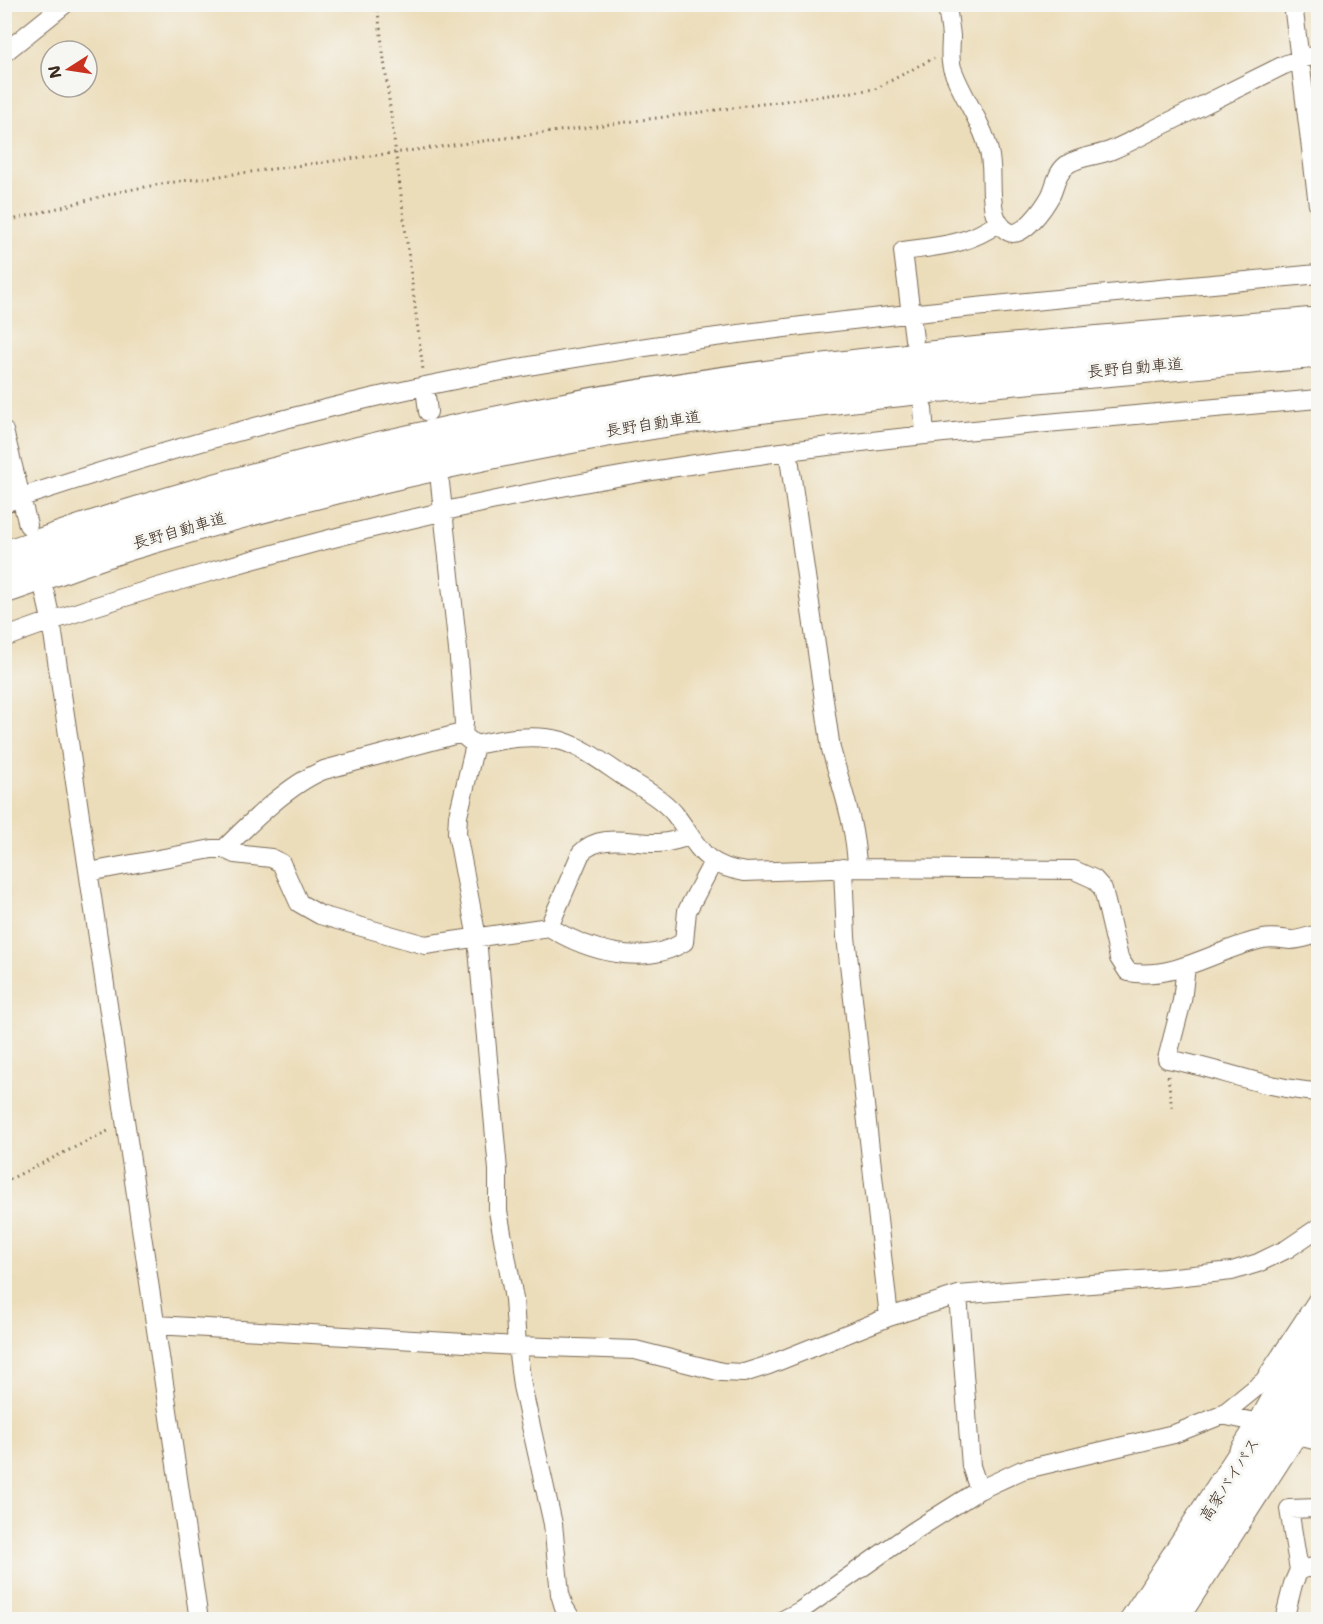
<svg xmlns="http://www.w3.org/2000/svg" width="1323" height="1624" font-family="'Shantell Sans','Klee One',sans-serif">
<rect width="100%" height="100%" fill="#f6f6f2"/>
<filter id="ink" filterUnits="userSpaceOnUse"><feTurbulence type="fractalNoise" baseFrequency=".0167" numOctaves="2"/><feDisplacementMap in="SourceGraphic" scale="12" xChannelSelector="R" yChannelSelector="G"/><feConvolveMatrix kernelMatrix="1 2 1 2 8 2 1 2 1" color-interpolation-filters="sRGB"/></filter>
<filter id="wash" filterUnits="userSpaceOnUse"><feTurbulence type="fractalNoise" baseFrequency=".008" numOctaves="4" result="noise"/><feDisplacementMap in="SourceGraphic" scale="24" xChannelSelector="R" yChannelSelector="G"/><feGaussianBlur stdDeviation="1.35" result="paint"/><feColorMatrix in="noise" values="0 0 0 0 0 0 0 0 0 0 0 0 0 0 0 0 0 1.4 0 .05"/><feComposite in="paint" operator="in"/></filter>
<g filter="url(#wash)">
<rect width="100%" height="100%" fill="#ecddba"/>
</g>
<g filter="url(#ink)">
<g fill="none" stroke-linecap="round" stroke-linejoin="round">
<defs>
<path id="street" d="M947,4C948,15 950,26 951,36C951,47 949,57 952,68C963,100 989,130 991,165C993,185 987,221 1009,232C1023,239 1045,206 1051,195C1056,184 1057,171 1068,164C1081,156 1098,156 1112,150C1131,142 1150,131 1169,122C1207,103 1245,84 1284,65L1300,59L1318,55
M1293,4L1318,205
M4,53L65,4
M914,339L903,251C939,246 968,245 998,223
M425,387L428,412
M923,408L925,435
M4,431L28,525
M788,451L831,749C842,789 856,826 857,868
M440,483L459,659L464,722L463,735
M4,503C142,457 283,416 425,386C719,325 1020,303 1318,274
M45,593L51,620L199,1620
M4,638C70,613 136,593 203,574C362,527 525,490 689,465C898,433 1108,418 1318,399
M475,745L458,816L457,833L477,938L498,1170V1211L514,1299L517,1346L522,1386L553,1524L560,1594L564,1607L572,1620
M690,836C679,839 669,843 657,843C632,844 601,832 581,853L549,927C588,951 643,967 684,942L687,911L713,862
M224,849L235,854L271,858L281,863L299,903L320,915L425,945L549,927
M843,868L846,937L889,1317
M89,872L212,849H224C251,822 289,784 324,770L454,735H463L475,745C503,739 533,733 562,741C585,748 606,765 626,778C642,788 661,798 674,813C699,845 700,865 745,872L857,868L1074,870L1094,879L1103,889L1119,958L1128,972C1175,981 1218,948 1263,939C1273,937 1281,939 1291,940C1300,940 1310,936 1318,934
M1186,966L1182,1001L1167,1059C1218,1068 1266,1089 1318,1092
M958,1295L971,1466L979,1490
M156,1325L517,1346L635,1350L722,1372L744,1373L769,1365L889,1317L958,1295L1165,1278L1232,1271L1258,1263L1287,1249L1318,1228
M1222,1415L1265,1424L1290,1434L1318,1441
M1299,1570L1289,1509L1318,1508
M783,1620L800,1611L914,1531L979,1490L1022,1470L1174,1434L1222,1415L1264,1381L1318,1299
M1284,1620L1293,1584L1299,1570L1318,1566"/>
<path id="highway" d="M4,558C47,543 89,528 132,515C271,472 414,438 557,411C808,363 1064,345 1318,324
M4,587C49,572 93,554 138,541C278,499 420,465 563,438C812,391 1067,374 1318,351
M1137,1620L1265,1424L1282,1393L1318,1337
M1170,1620L1318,1390"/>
</defs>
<!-- street casing -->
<use href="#street" stroke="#796955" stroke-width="20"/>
<!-- highway casing -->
<use href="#highway" stroke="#796955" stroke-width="35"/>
<!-- path -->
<path stroke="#796955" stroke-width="3" stroke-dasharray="1.5 4.5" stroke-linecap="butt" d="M377,4L423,370
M4,222L123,191L167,183L875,89L934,58
M1168,1076L1172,1109
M4,1182L110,1130"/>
<!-- street -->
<use href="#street" stroke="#fff" stroke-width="18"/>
<!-- highway -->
<use href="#highway" stroke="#fff" stroke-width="33"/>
</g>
</g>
<g text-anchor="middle" stroke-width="6" stroke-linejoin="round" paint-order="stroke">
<!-- street labels -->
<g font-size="16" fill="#3b2a1e" stroke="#f6f6f2">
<text transform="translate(1135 367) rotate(-5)" y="6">長野自動車道</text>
<text transform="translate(653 423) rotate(-9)" y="6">長野自動車道</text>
<text transform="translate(179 530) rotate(-16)" y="6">長野自動車道</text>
<text transform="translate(1229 1479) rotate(-57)" y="6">高家バイパス</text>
</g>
</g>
<!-- margin -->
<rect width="1323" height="1624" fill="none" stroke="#f6f6f2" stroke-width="24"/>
<!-- north arrow -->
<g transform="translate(69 69) rotate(258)"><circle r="28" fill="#f6f6f2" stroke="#aba49d" stroke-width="1.5"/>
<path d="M0-4.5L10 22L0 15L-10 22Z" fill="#c8321e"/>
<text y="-9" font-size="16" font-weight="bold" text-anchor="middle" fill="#3b2a1e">N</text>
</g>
</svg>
